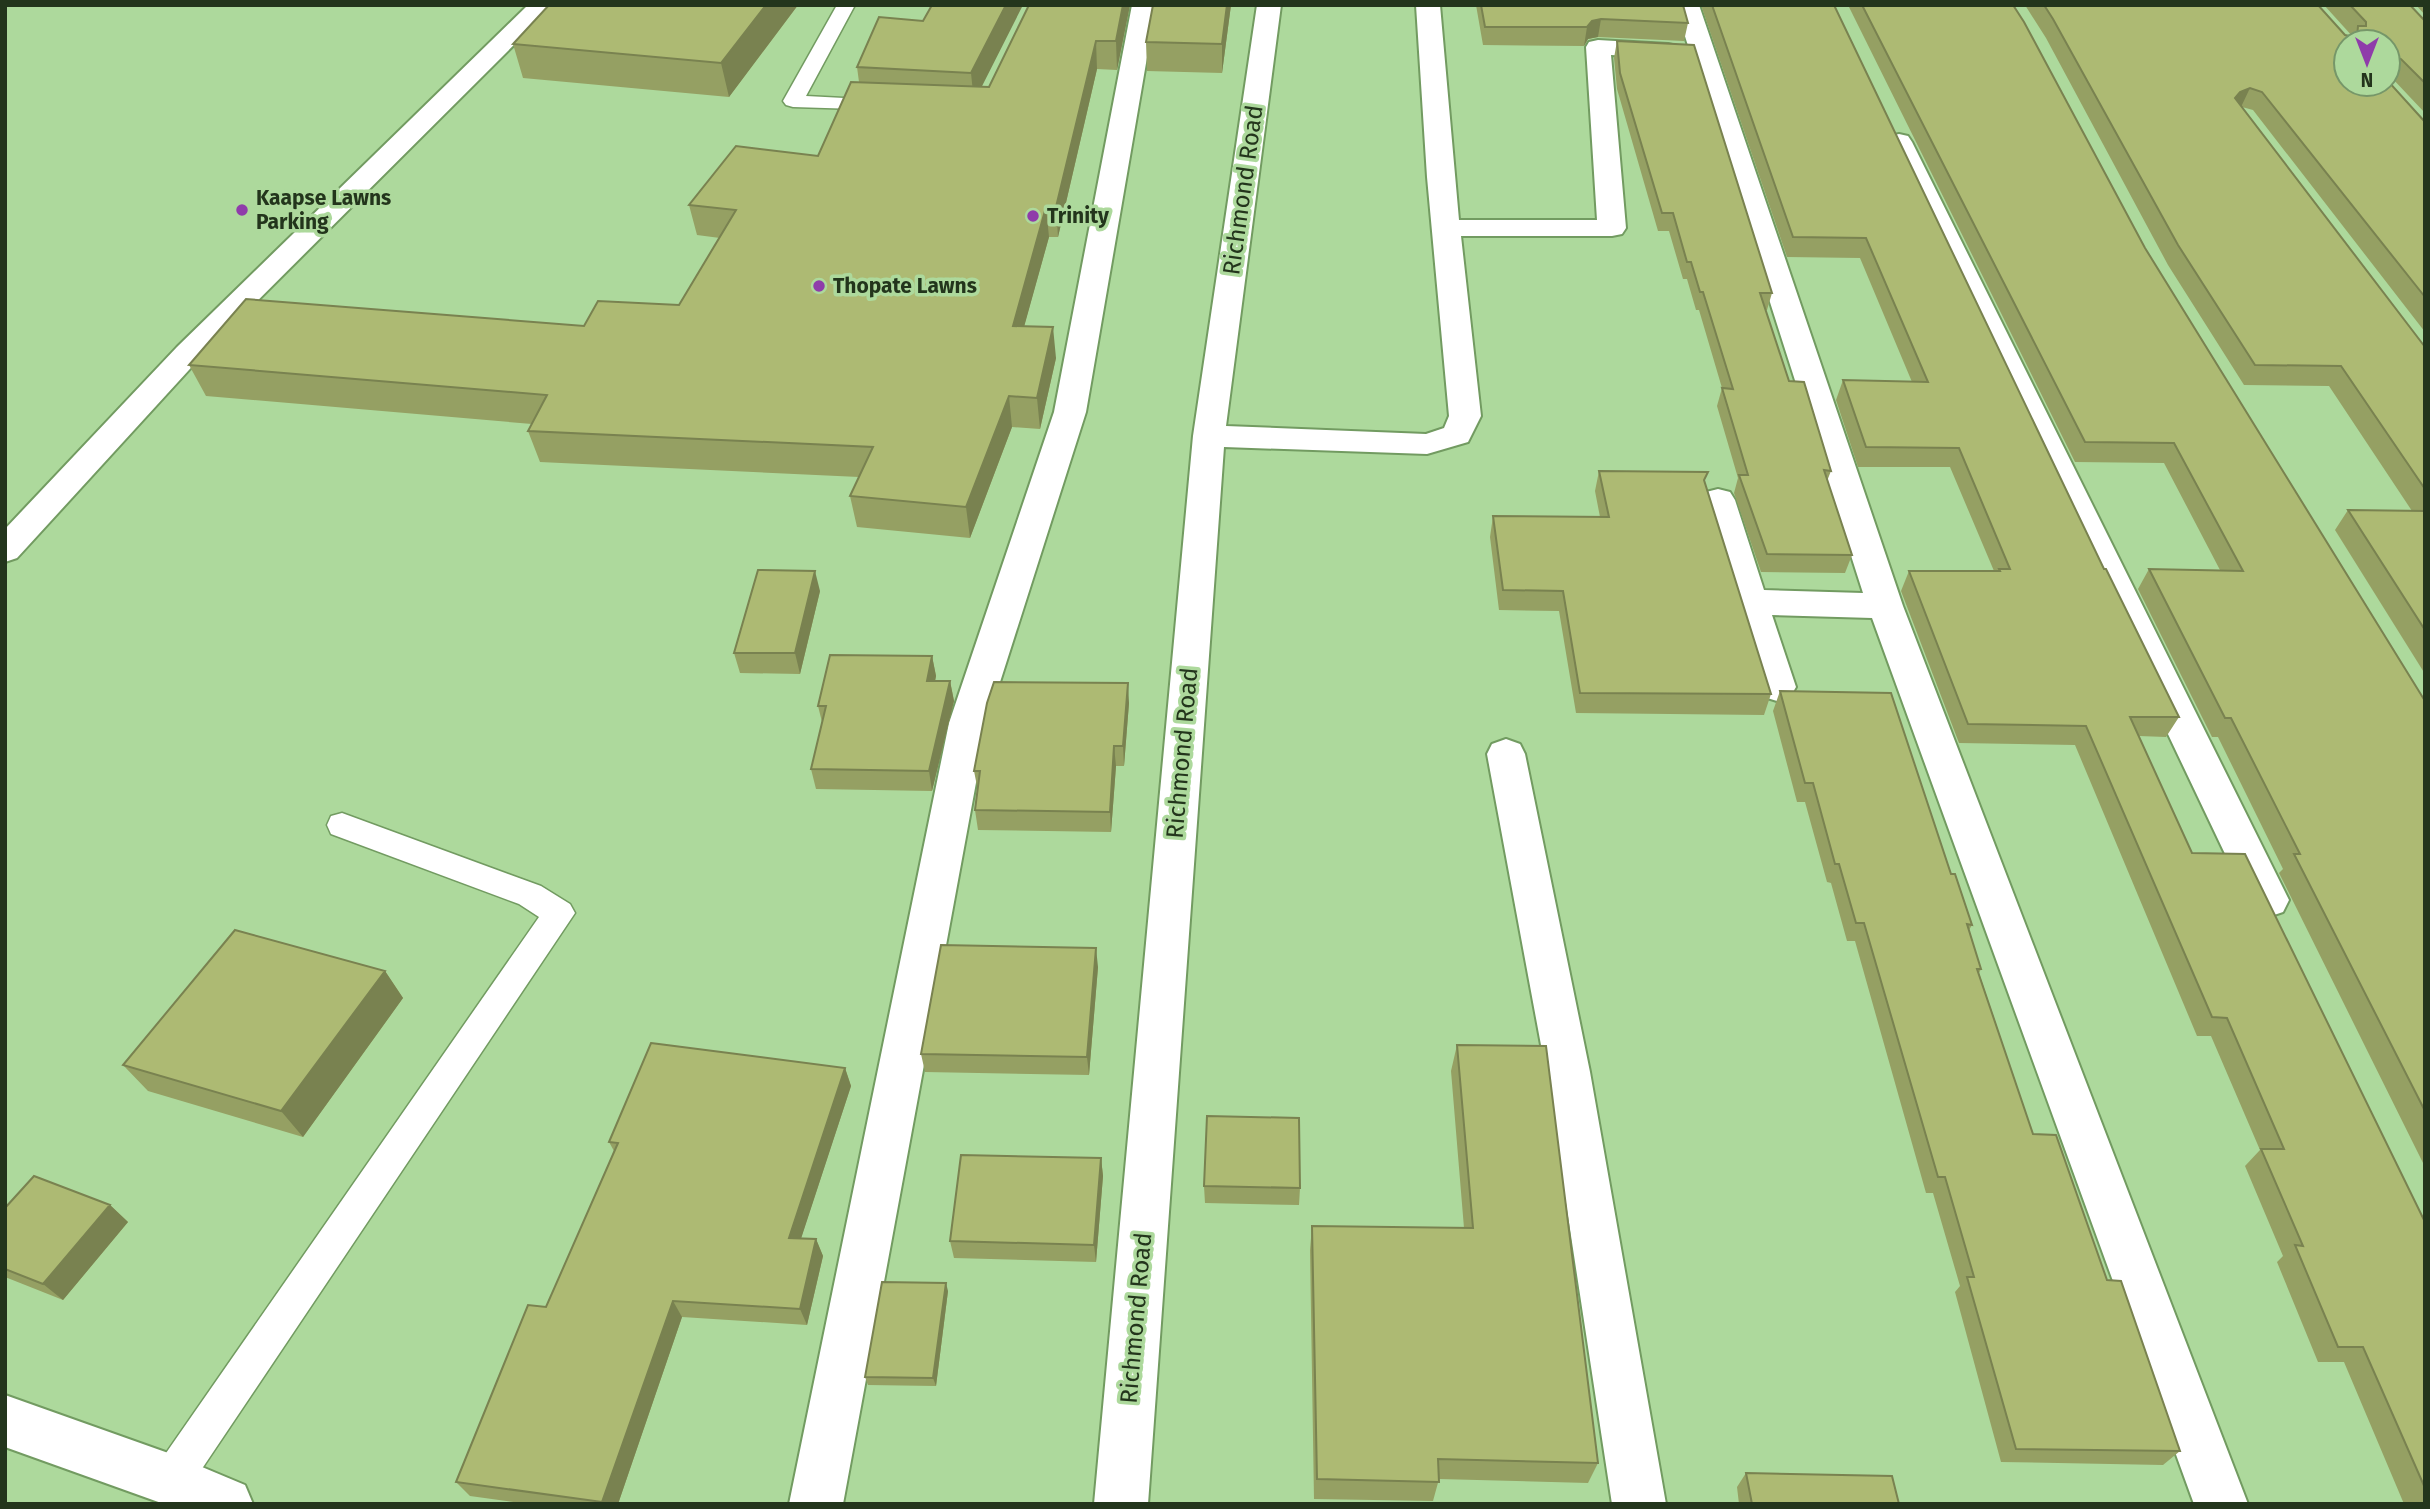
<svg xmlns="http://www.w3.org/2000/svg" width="2430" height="1509" font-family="'Fira Sans',sans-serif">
<rect width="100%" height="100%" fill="#add99c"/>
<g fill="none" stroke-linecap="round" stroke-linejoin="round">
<defs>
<path id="lane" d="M837,5H855L806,96L882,100L889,102L892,106L889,110L793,107L786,105L783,101Z
M342,813L541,886L570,904L575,913L185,1494L171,1500L157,1494L151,1480L157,1466L539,917L519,904L331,834L327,825L331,816Z"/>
<path id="street" d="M528,5H554L199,359L17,558L5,562V529L177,347Z
M1132,5H1156L1086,412L987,723L843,1504H789L949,723L1054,412Z
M1257,5H1281L1226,426L1426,434L1444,428L1449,416L1427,177L1416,5H1440L1459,220H1597L1586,47L1589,42L1598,40L1668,44L1677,46L1680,51L1677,56L1668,58L1611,55L1626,228L1622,234L1612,236H1461L1481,416L1468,442L1427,454L1224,447L1148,1504H1094L1193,436Z
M1675,5H1699L1903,606L2248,1504H2194L1872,618L1772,615L1796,687L1790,697L1777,701L1764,697L1758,687L1701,500L1706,492L1718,489L1730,492L1735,500L1764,590L1863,593Z
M1899,134L1908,136L1912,142L2289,900L2283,912L2268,917L2253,912L2247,900L1886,142L1890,136Z
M1506,739L1520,744L1525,754L1590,1072L1666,1504H1612L1546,1072L1487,754L1492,744Z"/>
<path id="secondary" d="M5,1395L171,1454L245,1485L253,1504H164L5,1447Z"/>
</defs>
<!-- lane casing -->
<use href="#lane" stroke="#729b61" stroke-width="3"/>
<!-- street casing -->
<use href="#street" stroke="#729b61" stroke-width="4"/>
<!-- secondary casing -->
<use href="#secondary" stroke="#729b61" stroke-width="4"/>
<!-- lane -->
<use href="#lane" fill="#fff" fill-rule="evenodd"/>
<!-- street -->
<use href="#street" fill="#fff" fill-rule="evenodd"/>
<!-- secondary -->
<use href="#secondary" fill="#fff" fill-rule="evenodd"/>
</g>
<!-- wall -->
<path fill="#95a063" d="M549,5H798L729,97L523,78L513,44Z
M932,5L982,87H989L1029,5H1130L1117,70L1097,69L1058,237H1049L1024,326L1056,358L1040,429L1012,427L970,538L857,527L850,496L859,477L540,462L528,431L532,424L206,396L189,365L584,326L679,305L720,238L697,235L689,205L818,156L859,82L857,67L923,21Z
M1153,5H1231L1222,73L1147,71L1146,42Z
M1476,5H1683L1688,23L1684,41L1598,37L1588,39L1584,46L1483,45Z
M1701,5H1834L2104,569L2179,717L2166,737L2139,736L2192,853L2425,1222V1504H2404L2344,1362H2318L2277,1262L2283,1256L2245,1166L2260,1150L2211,1036H2197L2075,745L1959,743L1901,591L1909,571H1994L1950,467H1858L1836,400L1843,380L1912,382L1860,258L1787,257Z
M1848,5H2013L2145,248L2425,701V1167L2279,873L2283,869L2218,737H2212L2138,589L2149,569L2220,570L2164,463L2075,462Z
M2025,5H2318L2345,35L2353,37L2324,5H2410L2425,21V113L2391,77H2388V42H2346L2425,122V332L2253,110L2242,107L2425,347V674L2335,530L2348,510L2412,511L2329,386L2244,385L2168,265L2046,38Z
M2416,5H2425V15Z
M1617,41L1772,293L1767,310H1766L1789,381L1831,471L1827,481L1852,555L1845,573L1761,572L1734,493L1738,478L1717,406L1722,388L1699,310H1696L1687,279H1683L1669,231H1658L1617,89L1614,58Z
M1599,471L1705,483L1771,694L1764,715L1576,713L1559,611L1499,610L1490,537L1493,516L1600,517L1595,491Z
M820,591L800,674L740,673L734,653Z
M932,656L936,676L935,681H950L954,701L932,791L816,789L811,769L822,722L818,706Z
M1780,691L1951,874L1972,925L1969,930L1981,969L1979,973L2033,1134L2107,1280L2180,1451L2163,1465L2001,1462L1955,1292L1960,1286L1933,1193H1926L1855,941H1847L1831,883L1827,882L1805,802H1797L1773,711Z
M1129,703L1124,766H1116L1111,832L978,830L975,810L978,791L974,771Z
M1098,967L1089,1075L925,1072L921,1054Z
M385,971L403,998L303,1137L148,1091L123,1065Z
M1457,1045L1598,1463L1588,1483L1439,1479L1433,1501L1314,1499L1310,1250L1312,1226L1464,1228L1451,1071Z
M845,1068L851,1086L801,1238L816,1239L823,1256L807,1325L682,1317L618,1504H528L470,1496L456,1482L546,1307L614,1151L609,1142Z
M1101,1158L1103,1176L1096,1262L954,1258L950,1241Z
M1204,1186L1300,1188L1299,1205L1205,1203Z
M110,1205L128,1222L63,1300L5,1277V1208Z
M948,1291L936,1386L868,1385L865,1377Z
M1746,1473L1899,1504H1739L1737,1487Z"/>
<!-- shaded-wall -->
<path fill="#798250" d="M766,5H798L729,97L721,63Z
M1006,5H1023L974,102L971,73Z
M1123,5H1130L1117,70L1116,41Z
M1227,5H1231L1222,73V44Z
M1601,19L1598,37L1588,39L1584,46L1587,27L1592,21Z
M1096,41L1097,69L1058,237L1056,207Z
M2250,88L2241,107L2235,98L2240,92Z
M1046,207L1049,237L1016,356L1013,326Z
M1053,327L1056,358L1040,429L1037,398Z
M1009,396L1012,427L970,538L966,507Z
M815,571L820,591L800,674L795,653Z
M932,656L936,676L931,701L927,681Z
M950,681L954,701L932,791L929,771Z
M1128,683L1129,703L1124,766L1123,746Z
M1114,746L1116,766L1111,832L1110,812Z
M1096,948L1098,967L1089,1075L1087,1057Z
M385,971L403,998L303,1137L281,1111Z
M845,1068L851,1086L796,1254L789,1238Z
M1101,1158L1103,1176L1096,1262L1094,1245Z
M110,1205L128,1222L63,1300L43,1284Z
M816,1239L823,1256L807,1325L800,1309Z
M946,1283L948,1291L936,1386L933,1378Z
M673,1301L682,1317L618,1504H604L602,1502Z"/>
<!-- building -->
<path fill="#adba73" stroke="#798250" stroke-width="2" d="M549,5H766L721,63L513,44Z
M932,5H1006L971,73L857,67L879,17L923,21Z
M1029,5H1123L1116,41H1096L1056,207H1046L1013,326L1053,327L1037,398L1009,396L966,507L850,496L873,447L528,431L547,395L189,365L246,299L584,326L598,301L679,305L736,210L689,205L736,146L818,156L851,82L989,87Z
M1153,5H1227L1222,44L1146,42Z
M1481,5H1683L1688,23L1601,19L1592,21L1587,27H1485Z
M1712,5H1834L2104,569H2106L2179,717H2130L2192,853L2245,854L2425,1222V1488L2363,1347H2338L2295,1245L2303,1246L2261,1149H2284L2227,1018L2212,1017L2086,726L1968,724L1909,571H2000L1999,569H2010L1959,448L1866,447L1843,380L1928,382L1866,238L1793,237Z
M1862,5H2013L2024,22L2145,248L2425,701V1111L2294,854H2300L2231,718H2225L2149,569L2243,571L2174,443L2085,442Z
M2044,5H2318L2345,35L2357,38L2358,26H2366V22L2350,5H2410L2425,21V83L2401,59L2398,58L2396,63H2388V42H2346V84H2388V81L2425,122V297L2262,92L2250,88L2240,92L2235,98L2425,347V489L2341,366L2255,365L2178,245L2053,19Z
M1617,41L1694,45L1772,293H1760L1789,381L1804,382L1831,471L1824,470L1852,555L1767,554L1739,475H1748L1722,388L1733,389L1703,292H1700L1691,262H1687L1673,213H1662L1620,73Z
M1599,471L1708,472L1704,480L1771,694L1580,693L1563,591L1503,590L1493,516L1609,517Z
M2348,510L2425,511V630Z
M758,570L815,571L795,653H734Z
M830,655L932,656L927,681H950L929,771L811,769L826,706H818Z
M994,682L1128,683L1123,746H1114L1110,812L975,810L980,771H974L987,703Z
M1780,691L1891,693L1951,874H1955L1972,925L1967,924L1981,969H1977L2033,1134L2056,1135L2107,1280L2121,1281L2180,1451L2016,1449L1967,1277H1974L1945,1177H1938L1864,923H1856L1839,864H1835L1813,783H1805Z
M235,930L385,971L281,1111L123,1065Z
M941,945L1096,948L1087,1057L921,1054Z
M651,1043L845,1068L789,1238L816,1239L800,1309L673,1301L602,1502L456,1482L528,1305L546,1307L618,1143L609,1142Z
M1457,1045L1546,1046L1598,1463L1438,1459L1439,1482L1317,1479L1312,1226L1473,1228Z
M1207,1116L1299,1118L1300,1188L1204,1186Z
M961,1155L1101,1158L1094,1245L950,1241Z
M34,1176L110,1205L43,1284L5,1269V1208Z
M882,1282L946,1283L933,1378L865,1377Z
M1746,1473L1892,1476L1899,1504H1752Z"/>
<!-- markers -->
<g fill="#8f3caa" stroke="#add99c" stroke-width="2.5">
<circle cx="242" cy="210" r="7"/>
<circle cx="1033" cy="216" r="7"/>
<circle cx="819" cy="286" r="7"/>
</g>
<g text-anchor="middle" stroke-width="7" stroke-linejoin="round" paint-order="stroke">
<!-- far-poi labels -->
<g font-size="21" font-weight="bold" fill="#23351c" stroke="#add99c" text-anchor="start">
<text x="256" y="205">Kaapse Lawns<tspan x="256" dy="24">Parking</tspan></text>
<text x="1047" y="223">Trinity</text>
<text x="833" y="293">Thopate Lawns</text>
</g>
<!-- street labels -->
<g font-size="24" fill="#23351c" stroke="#add99c">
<text transform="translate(1243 190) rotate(-82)" y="8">Richmond Road</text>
<text transform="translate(1182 753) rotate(-85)" y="8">Richmond Road</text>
<text transform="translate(1136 1318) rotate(-85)" y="8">Richmond Road</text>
</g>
</g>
<!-- border -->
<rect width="2430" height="1509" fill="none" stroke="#23351c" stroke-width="14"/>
<!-- north arrow -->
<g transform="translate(2367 63) rotate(180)"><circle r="33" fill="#add99c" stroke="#769769" stroke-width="2"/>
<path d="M0-5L12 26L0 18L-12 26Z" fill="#8f3caa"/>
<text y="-10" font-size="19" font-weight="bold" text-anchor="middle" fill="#23351c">N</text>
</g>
</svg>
